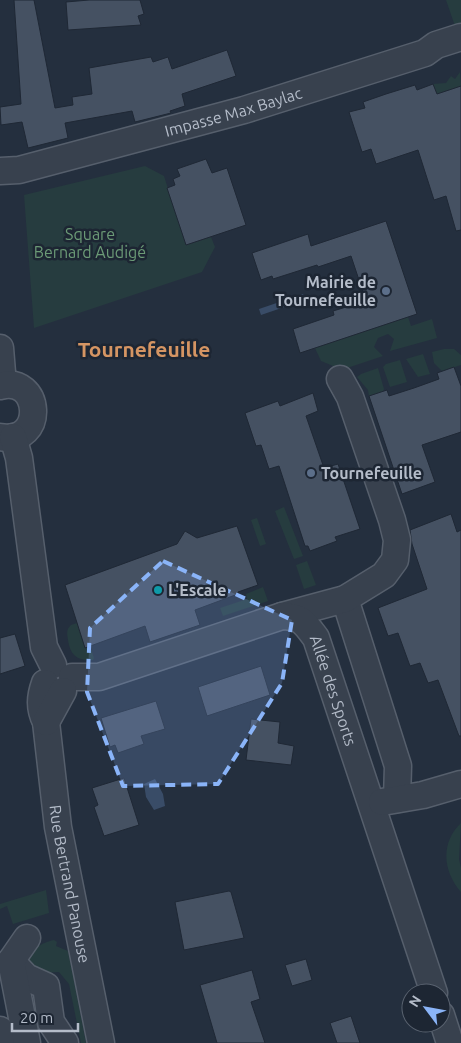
<svg xmlns="http://www.w3.org/2000/svg" width="461" height="1043" font-family="Ubuntu,sans-serif">
<rect width="100%" height="100%" fill="#242f3e"/>
<!-- green -->
<path fill="#263c3f" d="M446,0H461V25L455,26Z
M460,72L461,88L446,91L438,97L433,84L446,83L451,76L455,79Z
M145,166L164,176L186,245L211,237L215,247L202,272L34,328L24,195Z
M408,317L411,326L432,319L437,338L390,351L394,339L388,334L378,338L374,347L383,356L347,368H338L321,361L315,348Z
M444,349H454L461,355V365L442,371L434,363L432,352Z
M423,354L430,374L418,377L406,359Z
M400,360L407,382L390,387L383,367L386,364Z
M378,368L384,389L383,392L369,396L368,390L357,377L361,374Z
M284,507L303,556L294,559L275,511Z
M257,518L266,544L260,546L251,520Z
M307,561L316,585L304,589L296,565Z
M263,587L268,601L223,616L220,608L247,599L246,594Z
M77,623L85,648L90,646L94,658L93,660C77,661 70,655 68,640C67,633 66,630 71,625Z
M461,823L459,859L461,868V892C443,872 440,843 461,823Z
M46,890L49,913L13,924L7,906L0,909V904Z
M54,940L57,942L56,946L68,951L86,1043H81L69,984L59,972L42,973L28,963C30,949 41,943 54,940Z"/>
<!-- water -->
<path fill="#394c67" d="M303,294L305,300L261,315L259,309Z
M155,779L163,794L165,806L154,810L146,797L144,784Z"/>
<!-- building -->
<path fill="#455162" stroke="#1f2835" d="M14,0H34L55,108L73,105L72,97L92,94L89,68L151,57L153,62L168,57L172,69L227,50L236,76L182,94L185,106L170,111L171,113L135,122L132,111L65,123L68,138L28,148L22,122L1,125L0,107L21,104Z
M89,0H140L144,14L138,16L141,25L68,30L66,2Z
M433,84L437,94L461,86V230L456,231L446,196L434,200L418,150L376,164L371,149L362,152L349,112L365,108L363,102L386,94L415,85L417,90Z
M206,159L212,173L227,168L246,225L186,245L167,188L175,185L173,179L180,176L177,169Z
M386,221L417,314L300,353L293,329L334,315L333,311L366,301L351,256L318,267L317,265L273,279L272,276L261,280L252,253L308,234L311,246Z
M454,367L461,386V432L422,445L435,482L402,494L369,396L387,390L389,396L414,388L439,379L437,373Z
M313,393L318,411L306,416L324,468L338,464L360,529L335,537L337,541L310,551L308,546H305L279,466L269,469L261,445L256,446L245,413L278,401L280,406Z
M451,514L457,532L461,530V736H459L438,680L428,683L420,663L410,666L398,633L388,636L378,608L427,589L412,544L410,530Z
M237,526L258,585L238,592V594L195,610L200,625L150,642L145,626L85,648L65,585L177,544L185,531L197,538Z
M15,634L25,666L0,674V638Z
M261,666L270,695L207,716L198,687Z
M156,701L165,729L141,736L144,744L118,753L115,745L110,747L101,718Z
M251,719L280,722L278,743L294,746L291,765L246,760Z
M124,778L139,825L104,836L94,807L98,805L92,788Z
M229,891L231,892L244,938L184,950L175,902Z
M306,959L312,980L292,986L285,965Z
M252,970L260,999L251,1002L265,1043H217L200,985Z
M351,1016L360,1043H337L330,1023Z"/>
<g fill="none" stroke-linecap="round" stroke-linejoin="round">
<defs>
<g id="minor">
<path id="s1" d="M0,171L19,170L244,110L425,53L436,45L461,37"/>
<path d="M0,348L3,385"/>
<path d="M0,386C41,374 47,445 0,437"/>
<path d="M13,437L19,458L44,647L53,665"/>
<path d="M345,599L398,766L397,799"/>
<path d="M282,616L345,599L384,575L395,560L397,540L392,520L350,397L340,379"/>
<path id="s2" d="M72,677H99L282,616C302,617 304,622 316,638L434,993"/>
<path id="s3" d="M45,683C40,697 39,708 46,722L58,827L101,1043"/>
<path d="M46,722L63,691"/>
<path d="M382,802L423,795L461,784"/>
<path d="M11,961L26,977L46,986L51,1022L65,1043"/>
<path d="M441,1015L450,1043"/>
<path d="M0,1030L3,1043"/>
<path d="M27,1043L11,961L27,938"/>
</g>
</defs>
<!-- minor casing -->
<use href="#minor" stroke="#565f6c" stroke-width="29"/>
<!-- minor -->
<use href="#minor" stroke="#38414e" stroke-width="26"/>
</g>
<!-- marked area -->
<path fill="#8ab4f8" fill-opacity="0.2" stroke="#8ab4f8" stroke-width="4" stroke-dasharray="10 6" stroke-linejoin="round" d="M163,561L292,620L282,683L218,784L123,786L87,692L90,628Z"/>
<!-- markers -->
<g fill="#5c6f8a" stroke="#1d2633" stroke-width="2">
<circle cx="386" cy="291" r="5"/>
<circle cx="311" cy="473" r="5"/>
</g>
<circle fill="#0f9aa8" stroke="#1d2633" stroke-width="2" cx="158" cy="590" r="5"/>
<g text-anchor="middle" stroke-width="5" stroke-linejoin="round" paint-order="stroke">
<!-- street labels -->
<g font-size="16" fill="#b4bcc9" stroke="#1d2633">
<text dy="6" stroke="none"><textPath href="#s1" startOffset="241">Impasse Max Baylac</textPath></text>
<text dy="6" stroke="none"><textPath href="#s2" startOffset="318">Allée des Sports</textPath></text>
<text dy="6" stroke="none"><textPath href="#s3" startOffset="204">Rue Bertrand Panouse</textPath></text>
</g>
<!-- park labels -->
<g font-size="16" fill="#6b9a76" stroke="#1d2633">
<text x="90" y="240">Square<tspan x="90" dy="18">Bernard Audigé</tspan></text>
</g>
<!-- poi labels -->
<g font-size="16" font-weight="bold" fill="#b4bcc9" stroke="#1d2633" text-anchor="start">
<text x="376" y="288" text-anchor="end">Mairie de<tspan x="376" dy="18">Tournefeuille</tspan></text>
<text x="321" y="479">Tournefeuille</text>
<text x="168" y="596">L'Escale</text>
</g>
<!-- district labels -->
<g font-size="21" font-weight="bold" fill="#d59563" stroke="#1d2633">
<text x="144" y="357">Tournefeuille</text>
</g>
</g>
<!-- north arrow -->
<g transform="translate(426 1008) rotate(302)"><circle r="24" fill="#1d2633" stroke="#59626f"/>
<path d="M0-4L9 19L0 12L-9 19Z" fill="#8ab4f8"/>
<text y="-8" font-size="14" font-weight="bold" text-anchor="middle" fill="#b4bcc9">N</text>
</g>
<!-- scale -->
<path d="M12 1023v8h66v-8" fill="none" stroke="#b4bcc9" stroke-width="2.5"/>
<text x="20" y="1023" font-size="15" fill="#b4bcc9" stroke="#1d2633" stroke-width="4" paint-order="stroke">20 m</text>
</svg>
